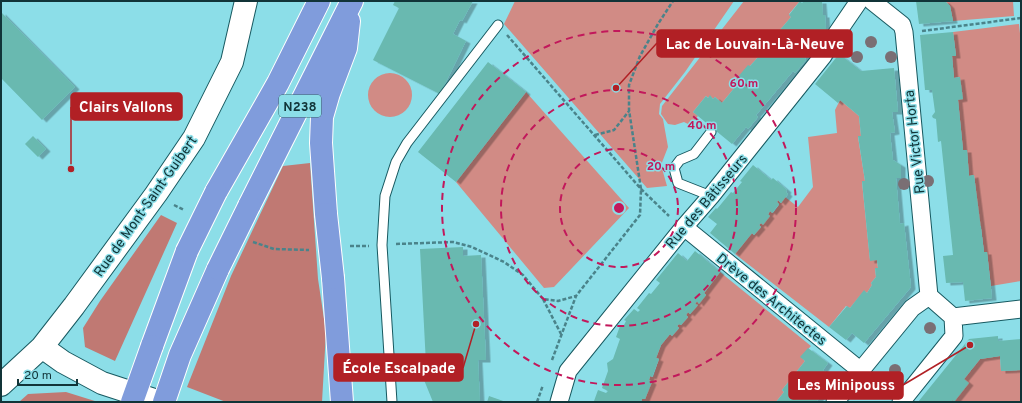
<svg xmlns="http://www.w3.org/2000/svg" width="1022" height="403" font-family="Overpass,sans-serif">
<defs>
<filter id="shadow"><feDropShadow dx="4.5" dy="2.5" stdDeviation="0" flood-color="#0004"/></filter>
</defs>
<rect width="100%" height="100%" fill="#8cdee8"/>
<!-- green -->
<path fill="#d18b85" d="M515,1H734L685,72L660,104L659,114L663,119L668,147L661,165L667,186L647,188L504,24Z
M744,1H800L789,14L791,17L774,37L772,35L765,43L768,46L750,66L737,78L740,81L722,103L715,97L713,99L710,96L708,98L706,96L693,112L698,116L690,125L684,122L675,125L668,124L661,114L662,106Z
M945,1H1013L1014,16L953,21L950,6Z
M1019,24L1021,43V281L991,286L987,252H984L981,226H980L974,175L969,176L967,150H963L958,100L959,77L954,78L952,56L956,55L953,32Z
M368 95a22 22 0 1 1 44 0a22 22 0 1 1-44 0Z
M526,92L629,208L554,287L544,288L456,182Z
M840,100L859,116L861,136L858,137L865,181L862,182L870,260H877L878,268H875L876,277L871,283L872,285L867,293L864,291L850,308L846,306L829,327L735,254L752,233L754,235L761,227L759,225L761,223L763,224L770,211L773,213L779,205L777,202L778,200L781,203L785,197L798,207L813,187L808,137L837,133L835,110Z
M720,272L811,346L801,357L805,361L782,390L784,392L776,402H641L642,399H645L651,382L649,380L650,376L653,377L659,359L656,358L661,345L670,334L672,336L679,328L677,326L679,324L681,325L688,317L686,315L688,312L690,314L697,306L695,304L697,301L699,303L706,295L704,293Z
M1000,356L1001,371L1021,370V402H951L952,400L954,401L964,379L980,359Z"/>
<!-- forest -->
<path fill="#c07973" d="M310,163L318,279L326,332L322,402H226L187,387L231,276L283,166Z
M161,215L177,223L115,361L85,347L83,328L100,301Z
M66,392L98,402H19L28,394Z"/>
<!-- building -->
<path fill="#69b9b0" filter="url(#shadow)" d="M395,1H473L462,21L460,20L453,34L466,41L440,94L373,60L399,8L393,5Z
M800,1L802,3L804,1H822L823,15H825L826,30L805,58L806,60L795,73L793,71L756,115L758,117L748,129L746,127L732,144L693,112L706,96L708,98L710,95L713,99L715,97L722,103L740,81L737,78L748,65L750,66L768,46L765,43L772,35L774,37L791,17L789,15Z
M916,1H945L950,6L953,21L919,24Z
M1,12L75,87L42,120L1,78Z
M953,32L956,56H952L954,78L960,77L963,99L958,100L963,150H967L969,176L974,175L984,252H987L992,298L965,301L963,282L946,283L943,256L953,255L941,141L938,142L936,119L933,118L932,116L935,112L932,90H925L920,35Z
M839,54L861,71L894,68L898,112H892L895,132L890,133L893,160L901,165V178H896L900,224L904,223L911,287L864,343L852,333L846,340L829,327L847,306L850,308L864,290L867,293L872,285L871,283L876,277L875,268H878L877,260L870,261L862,181H865L858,136H861L859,116L840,100L838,103L815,84Z
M488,62L526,92L456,182L418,152Z
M33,136L46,149L38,157L25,144Z
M753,165L771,180L773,178L787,190L786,192L788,194L781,203L778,200L777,202L779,204L772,213L770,211L768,214L770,216L763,225L761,223L759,225L761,227L754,235L752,233L735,254L710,233L717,224L708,217L716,208L717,209L731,192L733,193L742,182L740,181Z
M463,247V256L481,255L486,360H478L480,402H433L424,380L420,364H426L420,249Z
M695,251L720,272L704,293L706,295L699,304L697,301L695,304L698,305L690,314L688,312L686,315L688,317L681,325L679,324L677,326L679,328L672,336L670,334L661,345L656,358L659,359L652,377L650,376L649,380L652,382L645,399H642L641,402H597L594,401L598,390L606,393L608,391L602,388L608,371L607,363L613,359L620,339L616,337L620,326L623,327L626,321L624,320L634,309L638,312L640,310L637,308L649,293L651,294L660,283L656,280L678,253L687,261Z
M998,336V341L1021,339V370L1001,371L1000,356L980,359L964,379L969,383L954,402L952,400L951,402H918L969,339Z
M808,348L828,363L823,370L834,379L816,402H776L784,392L782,390L805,361L800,357Z
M489,396L506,402H487Z"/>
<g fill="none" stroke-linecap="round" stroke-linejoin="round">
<defs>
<path id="service" d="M711,132L694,154L680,160L674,168L678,183L711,196
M392,402L382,245L385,196L396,162L407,143L498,25"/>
<path id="minor" d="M872,1L902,25L904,32L929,296
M684,227L861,371
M953,317L1021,309
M559,402L568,371L684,227L711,196L823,56L835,36L859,1
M835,402L912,308L929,296L953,317L954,336L901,402"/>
<path id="tertiary" d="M42,347L63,362L102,383L160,402
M1,385L42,347L74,306L156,194L194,138L232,62L246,1"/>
<path id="trunk" d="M216,192L278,83L319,1
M249,206L352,1
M326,214L321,143L322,117L329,93L346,48L349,21
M333,278L342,402
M152,346L187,251
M164,402L180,355L218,269"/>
</defs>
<!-- service casing -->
<use href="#service" stroke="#175960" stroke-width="11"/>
<!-- minor casing -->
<use href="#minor" stroke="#175960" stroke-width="19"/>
<!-- tertiary casing -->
<use href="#tertiary" stroke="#175960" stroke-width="24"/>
<!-- trunk casing -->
<use href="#trunk" stroke="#fff" stroke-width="24"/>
<!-- path -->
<path stroke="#4a838a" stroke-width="2.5" stroke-dasharray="4 2" stroke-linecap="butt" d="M1021,1V2
M922,31L1021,18
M507,35L641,189L669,216
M595,135L614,130L629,111
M174,205L184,210
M253,242L274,249L309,250
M396,244L453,242L472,247L504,262L523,275L543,299L558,301L576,296
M350,246H369
M543,299L561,334
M552,360L576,296L640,215L641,189L629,110V85L640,56L658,24L673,1
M537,402L543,385"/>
<!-- service -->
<use href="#service" stroke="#fff" stroke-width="9"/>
<!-- minor -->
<use href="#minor" stroke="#fff" stroke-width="17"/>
<!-- tertiary -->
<use href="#tertiary" stroke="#fff" stroke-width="22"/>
<!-- trunk -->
<use href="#trunk" stroke="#809cdc" stroke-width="22"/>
<defs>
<path id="trunk-bridge" d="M326,214L333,278
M187,251L216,192
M218,269L249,206
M132,402L152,346"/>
</defs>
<!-- trunk-bridge casing -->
<use href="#trunk-bridge" stroke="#fff" stroke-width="24" stroke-linecap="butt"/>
<!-- trunk-bridge -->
<use href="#trunk-bridge" stroke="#809cdc" stroke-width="22"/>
</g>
<!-- trees -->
<g fill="#7a6f74">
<circle cx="871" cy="42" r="6"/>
<circle cx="857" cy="57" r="6"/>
<circle cx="891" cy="57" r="6"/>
<circle cx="928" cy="181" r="6"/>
<circle cx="904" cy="184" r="6"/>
<circle cx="930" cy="328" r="6"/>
<circle cx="895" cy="370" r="6"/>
</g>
<!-- distance rings -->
<g fill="none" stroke="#c2185b" stroke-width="2" stroke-dasharray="7 5">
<circle cx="619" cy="208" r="59"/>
<circle cx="619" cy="208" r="118"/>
<circle cx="619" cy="208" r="177"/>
</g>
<g text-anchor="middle" stroke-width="3" stroke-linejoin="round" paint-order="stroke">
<!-- shield labels -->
<rect fill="#8cdee8" stroke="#36676d" stroke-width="1" x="279" y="95" width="42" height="22" rx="3"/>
<g font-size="13" font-weight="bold" fill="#113438">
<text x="300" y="111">N238</text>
</g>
<!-- street labels -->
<g font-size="14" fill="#113438" stroke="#8cdee8">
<text transform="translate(914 142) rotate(-96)" y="5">Rue Victor Horta</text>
<text transform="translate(706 201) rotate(-50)" y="5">Rue des Bâtisseurs</text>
<text transform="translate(145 206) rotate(-55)" y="5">Rue de Mont-Saint-Guibert</text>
<text transform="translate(772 299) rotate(39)" y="5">Drève des Architectes</text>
</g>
</g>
<circle cx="619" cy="208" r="6" fill="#c2185b" stroke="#8cdee8" stroke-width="2"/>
<g font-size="12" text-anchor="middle" font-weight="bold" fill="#c2185b" stroke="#8cdee8" stroke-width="3" stroke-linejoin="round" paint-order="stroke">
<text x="744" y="87">60 m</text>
<text x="702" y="129">40 m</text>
<text x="661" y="170">20 m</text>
</g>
<!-- callouts -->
<path fill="none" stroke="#b12025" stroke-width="1.5" d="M616 88L657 43M71 169L71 107M476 324L463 368M970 345L903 385"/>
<g fill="#b12025" stroke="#8cdee8" stroke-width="1.5">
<circle cx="616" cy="88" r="4"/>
<circle cx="71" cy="169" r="4"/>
<circle cx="476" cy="324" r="4"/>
<circle cx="970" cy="345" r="4"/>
</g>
<g fill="#b12025" stroke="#b12025" stroke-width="1.5">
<rect x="657" y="30" width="195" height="27" rx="4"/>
<rect x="71" y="93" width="111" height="27" rx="4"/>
<rect x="334" y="354" width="129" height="27" rx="4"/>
<rect x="789" y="372" width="114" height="27" rx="4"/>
</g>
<g font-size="15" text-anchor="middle" font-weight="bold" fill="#fff">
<text x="755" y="49">Lac de Louvain-Là-Neuve</text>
<text x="126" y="112">Clairs Vallons</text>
<text x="399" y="373">École Escalpade</text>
<text x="846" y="390">Les Minipouss</text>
</g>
<!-- border -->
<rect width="1022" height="403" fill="none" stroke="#113438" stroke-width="4"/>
<!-- scale -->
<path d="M18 379v6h59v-6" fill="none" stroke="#113438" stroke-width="2"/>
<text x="24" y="379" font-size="12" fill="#113438" stroke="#8cdee8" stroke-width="3" paint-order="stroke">20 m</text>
</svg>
